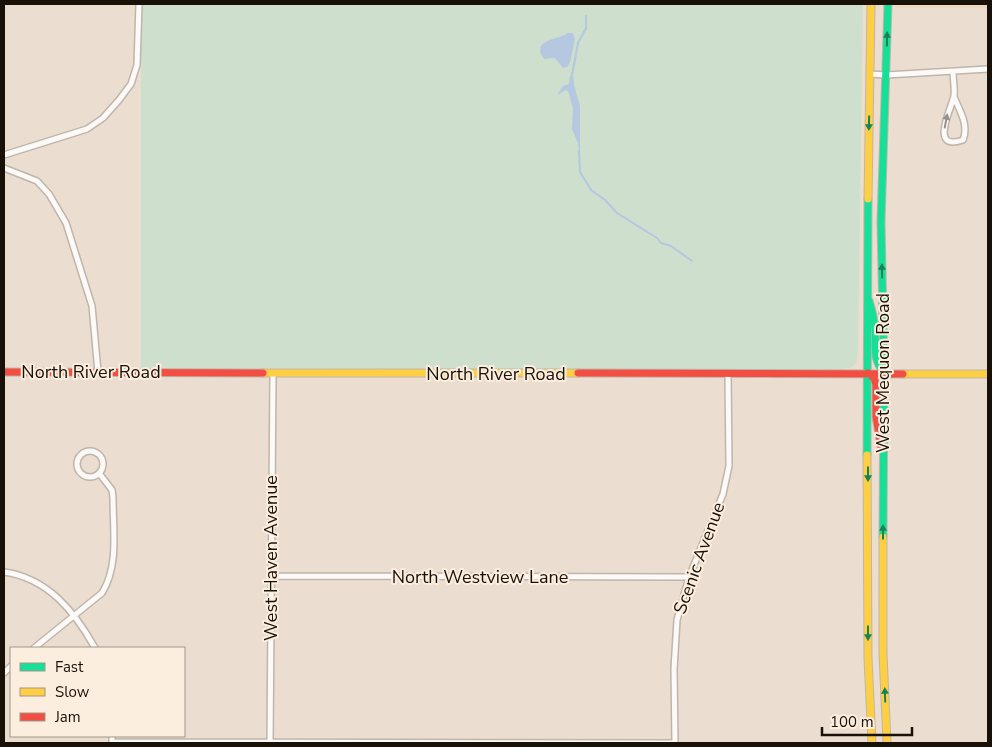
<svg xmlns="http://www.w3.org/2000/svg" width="992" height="747" font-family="'Nunito Sans',sans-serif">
<rect width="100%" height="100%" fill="#ebded0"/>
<!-- built -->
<path fill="#edd7bf" d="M895,4H988V8H895Z"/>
<!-- green -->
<path fill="#cedfce" d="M141,4H863L858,352C857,357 858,364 852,367C843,371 796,369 783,370L141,368Z"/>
<!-- water -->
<path fill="#b5c7e1" d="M568,33H573L575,39L570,62L567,67L563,68L555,58L544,59C530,39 559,40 568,33Z
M573,75L574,85L580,106V150L579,151L578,143L572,129L573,108L568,91L566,90L557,95L563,86L569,84L570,76Z"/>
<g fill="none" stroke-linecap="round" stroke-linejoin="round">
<!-- stream -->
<path stroke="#b5c7e1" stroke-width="2" d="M572,75L578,43L586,28V16
M579,151L580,172L591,190L605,200L617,213L657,238L661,243L671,246L692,261"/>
<defs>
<path id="street" d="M953,72C953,79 955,88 954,96C952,107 928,152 963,140C969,125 960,111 954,97
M870,74L886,75L988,69
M4,155L87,129L103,118L119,100L131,84L137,65L139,4
M4,168L37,181L49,194L66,223L92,306L98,372
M77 464a13 13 0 1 1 26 0a13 13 0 1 1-26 0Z
M4,572C48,578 75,612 95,648
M271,576L689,577
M34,648L102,593C119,566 113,530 113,498L112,490L99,473
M4,673L11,666
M112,742L675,743L674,669L677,620L689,577L723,494L729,466L728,374
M112,743V736
M270,743L273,373"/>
<path id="fast" d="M869,301C872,310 874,320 875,329C876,345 872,359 884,372
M867,455L868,199
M883,537L884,372L881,221L888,4"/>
<path id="slow" d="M868,199L871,4
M263,373H578
M903,374H988
M867,455L868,658L872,743
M883,537V654L887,743"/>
<path id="jam" d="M4,372L263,373
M578,373L903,374
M868,373L874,378L876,385V417L881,446"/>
</defs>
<!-- street casing -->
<use href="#street" stroke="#bfb5aa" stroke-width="8"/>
<!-- fast casing -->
<use href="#fast" stroke="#bfb5aa" stroke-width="9"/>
<!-- slow casing -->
<use href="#slow" stroke="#bfb5aa" stroke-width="9"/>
<!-- jam casing -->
<use href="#jam" stroke="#bfb5aa" stroke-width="9"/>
<!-- street -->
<use href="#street" stroke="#fcfaf8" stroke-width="5"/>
<!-- fast -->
<use href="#fast" stroke="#16e098" stroke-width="7"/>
<!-- slow -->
<use href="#slow" stroke="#ffcf43" stroke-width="7"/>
<!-- jam -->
<use href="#jam" stroke="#f24e42" stroke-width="7"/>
</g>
<!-- one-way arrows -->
<defs><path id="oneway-solid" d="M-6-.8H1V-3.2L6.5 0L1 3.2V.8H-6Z" transform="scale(1.25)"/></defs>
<g fill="#178357">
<use href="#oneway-solid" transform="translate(887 39) rotate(-89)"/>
<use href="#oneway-solid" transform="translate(869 123) rotate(91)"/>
<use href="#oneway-solid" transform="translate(882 271) rotate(-91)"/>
<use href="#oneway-solid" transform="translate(868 474) rotate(90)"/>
<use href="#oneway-solid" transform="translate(883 532) rotate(-90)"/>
<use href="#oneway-solid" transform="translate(868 633) rotate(90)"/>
<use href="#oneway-solid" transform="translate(885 695) rotate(-92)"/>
</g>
<use fill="#96918c" href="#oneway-solid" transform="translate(946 121) rotate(-79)"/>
<g text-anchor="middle" stroke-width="4" stroke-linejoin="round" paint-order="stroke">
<!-- street labels -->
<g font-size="18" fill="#191108" stroke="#fceede">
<text x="91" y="378">North River Road</text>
<text transform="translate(883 373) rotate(-90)" y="6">West Mequon Road</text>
<text x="496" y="380">North River Road</text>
<text transform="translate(271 558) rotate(-90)" y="6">West Haven Avenue</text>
<text transform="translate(699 558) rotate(-70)" y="6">Scenic Avenue</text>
<text x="480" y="583">North Westview Lane</text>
</g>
</g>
<!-- border -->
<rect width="992" height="747" fill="none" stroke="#191108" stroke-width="10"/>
<!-- legend -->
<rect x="10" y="647" width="175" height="90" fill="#fceede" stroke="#a19688"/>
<rect x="20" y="663" width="25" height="8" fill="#16e098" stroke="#a19688"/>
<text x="55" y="672" font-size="15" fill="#191108">Fast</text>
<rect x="20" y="688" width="25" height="8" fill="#ffcf43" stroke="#a19688"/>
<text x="55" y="697" font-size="15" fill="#191108">Slow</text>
<rect x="20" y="713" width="25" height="8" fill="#f24e42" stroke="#a19688"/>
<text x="55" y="722" font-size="15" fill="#191108">Jam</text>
<!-- scale -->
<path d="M822 727v8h90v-8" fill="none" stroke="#191108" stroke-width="2.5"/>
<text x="830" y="727" font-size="15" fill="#191108" stroke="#fceede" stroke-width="4" paint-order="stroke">100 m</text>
</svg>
